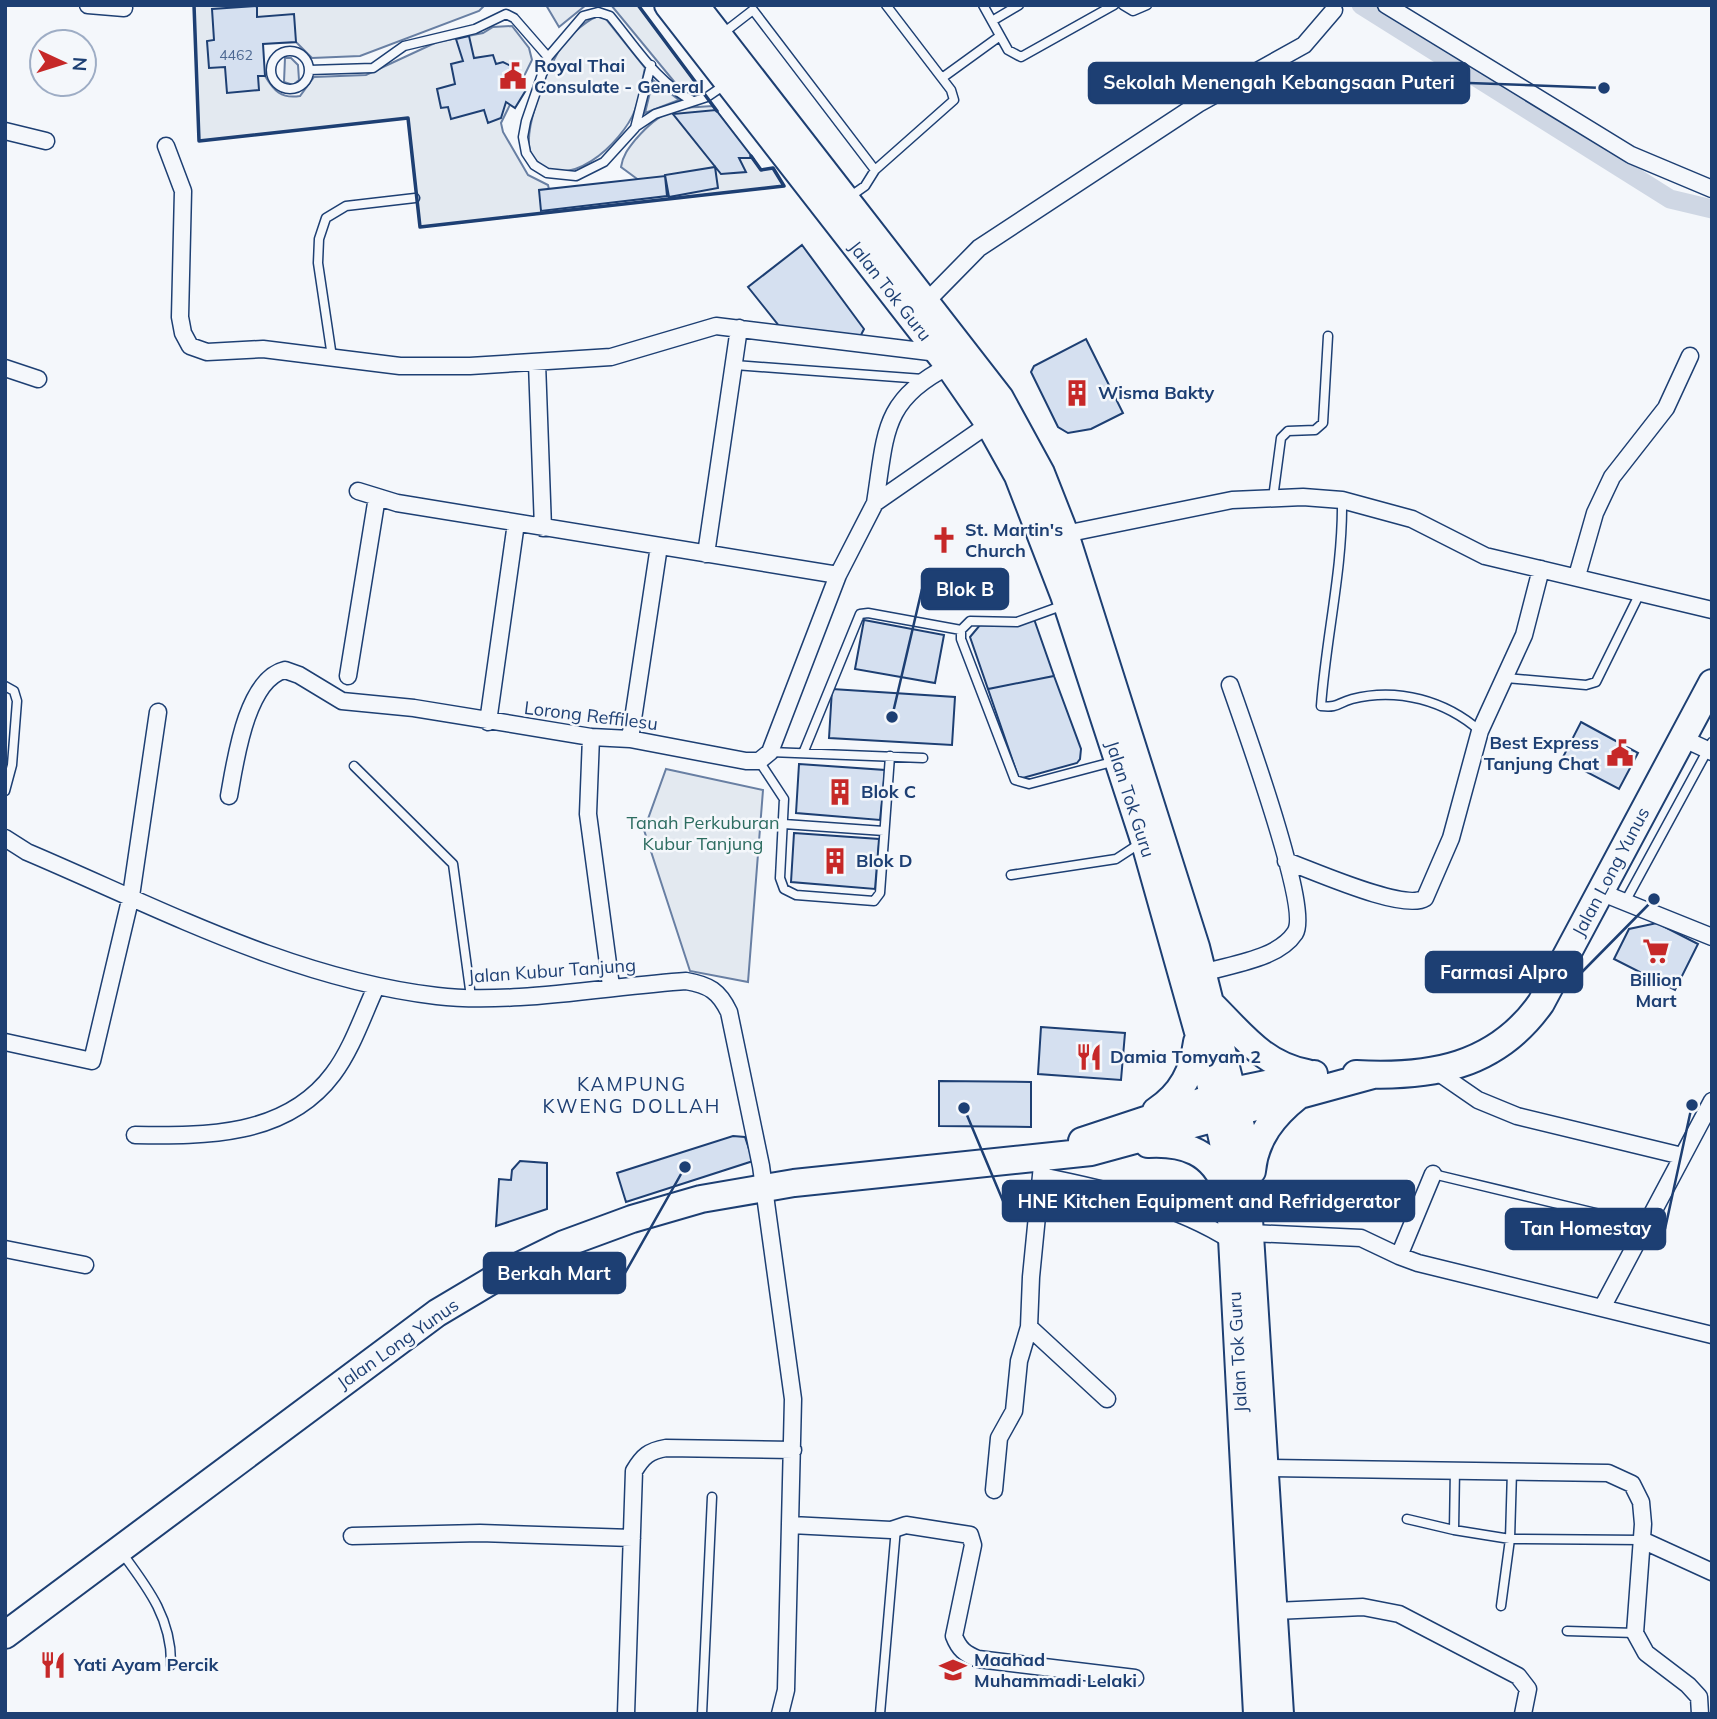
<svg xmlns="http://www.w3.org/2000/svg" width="1717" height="1719" font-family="Mulish,sans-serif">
<rect width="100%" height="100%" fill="#f4f7fb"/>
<!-- green -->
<path fill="#e3e9f0" stroke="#687fa3" stroke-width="2" d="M194,5H485L479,11L360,56L312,58L296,42L245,43L258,76H265C274,91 281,99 300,96L314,77L366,75L437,42L483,33L493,27L512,26L529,48L532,60L501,123L503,132L528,175L548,185L554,212L420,227L408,118L199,141Z
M546,5H586L559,27Z
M611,5H638L701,90H681Z
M598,16L605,18L645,68C642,81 640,97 635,110C623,142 565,198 533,157C519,139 545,75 556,56C563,41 583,22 598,16Z
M285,58H291L298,65L299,80L293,85L284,82Z
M653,80L679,100L645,113Z
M713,106L761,170L773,168L784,186L676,198L644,184L621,167C623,155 628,149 636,139C662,109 674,108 713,106Z
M666,769L763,790L748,982L690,971L644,830Z"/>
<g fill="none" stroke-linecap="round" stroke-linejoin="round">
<!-- canal -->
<path stroke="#cfd7e4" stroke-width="19" d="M1361,5L1670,199L1712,209"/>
</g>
<!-- building -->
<path fill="#d5e0f0" stroke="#1d3f73" stroke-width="2" d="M257,6V17L294,14L296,42L263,44L265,76H258L259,90L227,93L225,67L209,68L207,41L214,40L212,9Z
M469,36L474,58L493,55L496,64L503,62L517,69L512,82L526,90L515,108L506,102L501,118L488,123L484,110L451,119L448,107L441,108L437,89L455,84L451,64L463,61L456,39Z
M716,110L753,158H739L746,172L721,174L673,114Z
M715,167L718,188L669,197L665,175Z
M665,176L667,196L541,211L539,190Z
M802,245L864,329L860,337L780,327L748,287Z
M1086,339L1123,413L1091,429L1068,433L1058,427L1031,372L1034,366Z
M1034,619L1054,676L988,689L970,637L980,625L1016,626Z
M864,620L944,635L935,683L855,669Z
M1054,676L1081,749L1080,759L1077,763L1019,779L988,689Z
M832,689L955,697L952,745L829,738Z
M1581,722L1638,753L1619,789L1562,759Z
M799,764L885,770L880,820L796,813Z
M794,833L879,839L875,889L791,882Z
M1657,923L1698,944L1675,990L1614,959L1629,929Z
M1041,1027L1125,1033L1121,1080L1038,1074Z
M939,1081L1031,1082V1127L939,1126Z
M733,1136L745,1137L753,1161L626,1202L617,1173Z
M520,1161L547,1163V1209L496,1226L499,1179L511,1180L512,1170Z"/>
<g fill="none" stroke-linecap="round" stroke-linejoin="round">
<defs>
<path id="lane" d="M983,5L1008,50L1021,57L1114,5
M1123,5L1133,11L1147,5
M992,21L1019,5
M722,34L753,10L875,170L865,186L848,198
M271 70a19 19 0 1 1 38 0a19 19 0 1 1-38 0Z
M651,65L635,128L604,162L576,176L547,173L534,165L526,153L523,137L526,121L548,57L583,16L598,12L610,16C635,46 657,83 693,101
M309,70L373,68L404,46L475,29L506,14L514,18L548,57
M942,78L1000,36
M637,126L655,114L707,97L726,84
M875,170L954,100L951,90L886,5
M332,357L318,263L319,239L326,218L346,206L415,198
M735,365L923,379
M1273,498L1281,438L1288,431L1315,430L1323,423L1328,336
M1342,500C1343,569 1326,637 1321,706C1339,708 1337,703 1352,699C1398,687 1446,701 1480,731
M961,630V639L1015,780L1029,784L1116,761
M1506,678L1586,685L1596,682L1640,593
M5,686L14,691L17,701L12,765L5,791
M804,751L860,614L868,613L961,630L970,621L1017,622L1064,605
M770,752L923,758
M759,761L784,799L780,878L784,889L796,895L874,901L880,893L890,756
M354,766L453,864L471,997
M784,824L884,831
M1011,875L1116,859L1139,844
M1625,902L1712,742
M1433,1174L1646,1225
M1455,1469L1454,1530L1510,1539L1642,1540
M1407,1519L1454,1530
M122,1553C148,1588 172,1619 171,1665
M1501,1606L1510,1539L1512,1471
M1567,1631L1635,1633
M702,1714L712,1497
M880,1714L896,1528"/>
<path id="street" d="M88,5L124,8
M1386,5L1631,155L1712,189
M5,131L46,141
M166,146L183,191L180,317L183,333L190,346L207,352L263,349L400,366H470L611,357L716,326L938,353
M926,302L979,248L1198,104L1304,45L1334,10
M537,363L543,528
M5,368L38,379
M358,491L397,503L838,575
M875,503C886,435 881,400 949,366
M1065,534L1232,500L1303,497L1342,500L1412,519L1485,556L1712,610
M706,554L739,328
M1577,576L1595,513L1612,477L1666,408L1690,356
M348,676L377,497
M488,722L516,523
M591,737L588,814L611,986
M1682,738L1712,752
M630,739L659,546
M229,796C235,763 246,679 285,670L299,675L342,701L414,708L591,737L630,739L746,761H759L770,752L838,575L875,503L989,424
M5,838L27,852C159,908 292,979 437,996C510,1005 610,986 686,981C709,985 719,991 729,1012L761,1166L793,1399L786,1690L780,1714
M1286,861C1312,870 1404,912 1425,898L1451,838L1480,731L1524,635L1541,569
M1600,892L1712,937
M1203,973C1232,964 1278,959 1295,933C1311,909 1242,720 1230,685
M5,1042L92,1061L131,896L158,712
M1433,1069L1478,1100L1517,1116L1682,1156
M135,1135C205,1136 286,1137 333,1074C352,1049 363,1015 376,987
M1433,1174L1399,1256L1418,1263L1712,1335
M1041,1176C1106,1189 1176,1205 1232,1241
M1251,1233L1361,1238L1399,1256
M5,1249L85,1265
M1603,1306L1712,1101
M1029,1327L1107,1399
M1266,1468L1608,1473L1632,1484L1641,1502L1643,1524L1635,1633L1646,1653L1688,1685L1699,1697L1700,1714
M994,1490L999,1438L1014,1411L1019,1361L1029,1327L1031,1277L1043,1155
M791,1525L891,1530L906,1525L970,1535L973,1545L954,1636C959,1649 965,1654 978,1659L1135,1678
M352,1536L480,1533L632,1538
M1642,1540L1712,1572
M1275,1611L1363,1607L1399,1614L1518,1676L1528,1689L1523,1714
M626,1714L634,1471C643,1456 649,1451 666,1448L793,1450"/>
<path id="primary" d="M668,5L949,366L989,424L1018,476L1064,595L1144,840L1202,1046L1225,1151L1230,1200L1257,1714
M695,5L1000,398L1041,473L1065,534L1196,947L1244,1139L1280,1714
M1213,1006C1242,1035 1264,1065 1307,1073
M1356,1074C1430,1078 1496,1067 1541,1003L1712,683
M1156,1111C1182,1094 1193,1071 1197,1042
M1082,1141L1233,1091L1314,1074
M1148,1144C1184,1142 1213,1152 1226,1188
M1252,1171C1255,1138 1274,1115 1298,1096
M5,1635L437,1313L499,1276L564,1244L632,1219L701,1199L794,1183L1091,1152L1373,1075"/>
</defs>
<!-- lane casing -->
<use href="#lane" stroke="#1d3f73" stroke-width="11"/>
<!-- street casing -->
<use href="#street" stroke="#1d3f73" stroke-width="19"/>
<!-- primary casing -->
<use href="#primary" stroke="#1d3f73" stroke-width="30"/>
<!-- lane -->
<use href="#lane" stroke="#f4f7fb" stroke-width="8"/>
<!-- street -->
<use href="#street" stroke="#f4f7fb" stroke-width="16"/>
<!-- primary -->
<use href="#primary" stroke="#f4f7fb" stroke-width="26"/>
<!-- wall -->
<path stroke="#1d3f73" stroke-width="3.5" d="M194,5L199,141L408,118L420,227L784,186L773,168L761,170L751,156
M638,5L717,111"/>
</g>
<!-- icons -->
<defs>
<symbol id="civic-bare" viewBox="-9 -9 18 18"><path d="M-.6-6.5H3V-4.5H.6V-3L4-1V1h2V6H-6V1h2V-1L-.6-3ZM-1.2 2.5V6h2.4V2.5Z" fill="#c62828" stroke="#f4f7fb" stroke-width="2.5" paint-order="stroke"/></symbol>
<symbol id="building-bare" viewBox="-9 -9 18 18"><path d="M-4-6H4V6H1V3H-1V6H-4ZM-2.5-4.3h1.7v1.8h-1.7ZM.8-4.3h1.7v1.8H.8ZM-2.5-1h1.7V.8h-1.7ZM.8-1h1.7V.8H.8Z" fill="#c62828" stroke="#f4f7fb" stroke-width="2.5" paint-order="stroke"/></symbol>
<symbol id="church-bare" viewBox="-9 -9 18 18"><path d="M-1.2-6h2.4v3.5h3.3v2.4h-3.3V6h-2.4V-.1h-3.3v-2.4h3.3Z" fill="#c62828" stroke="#f4f7fb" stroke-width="2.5" paint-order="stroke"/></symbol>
<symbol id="supermarket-bare" viewBox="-9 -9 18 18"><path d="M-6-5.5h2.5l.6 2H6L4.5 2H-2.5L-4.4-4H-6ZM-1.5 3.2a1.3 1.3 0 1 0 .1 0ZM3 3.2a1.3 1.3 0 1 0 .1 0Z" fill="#c62828" stroke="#f4f7fb" stroke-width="2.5" paint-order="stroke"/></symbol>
<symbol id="restaurant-bare" viewBox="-9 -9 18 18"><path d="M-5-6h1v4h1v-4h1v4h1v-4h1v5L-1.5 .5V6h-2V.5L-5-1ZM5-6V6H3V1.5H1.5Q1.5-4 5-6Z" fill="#c62828" stroke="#f4f7fb" stroke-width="2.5" paint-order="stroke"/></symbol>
<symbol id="school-bare" viewBox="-9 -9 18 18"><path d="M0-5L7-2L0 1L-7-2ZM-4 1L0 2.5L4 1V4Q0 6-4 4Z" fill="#c62828" stroke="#f4f7fb" stroke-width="2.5" paint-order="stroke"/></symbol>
</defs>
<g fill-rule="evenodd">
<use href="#civic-bare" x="494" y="57" width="38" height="38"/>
<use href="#building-bare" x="1058" y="374" width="38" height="38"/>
<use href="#church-bare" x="925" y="521" width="38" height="38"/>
<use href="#civic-bare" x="1601" y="734" width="38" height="38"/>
<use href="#building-bare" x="821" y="773" width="38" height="38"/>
<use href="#building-bare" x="816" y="842" width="38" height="38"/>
<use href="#supermarket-bare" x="1637" y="932" width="38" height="38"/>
<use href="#restaurant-bare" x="1070" y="1038" width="38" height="38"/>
<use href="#restaurant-bare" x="34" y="1646" width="38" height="38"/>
<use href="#school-bare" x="934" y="1651" width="38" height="38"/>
</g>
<g text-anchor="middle" stroke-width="5" stroke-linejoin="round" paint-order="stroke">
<!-- number labels -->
<g font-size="14" fill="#4b6792">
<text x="236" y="60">4462</text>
</g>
<!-- poi labels -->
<g font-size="18" font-weight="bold" fill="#1d3f73" stroke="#f4f7fb" text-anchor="start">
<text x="534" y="72">Royal Thai<tspan x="534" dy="21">Consulate - General</tspan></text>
<text x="1098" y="399">Wisma Bakty</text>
<text x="965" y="536">St. Martin's<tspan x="965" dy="21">Church</tspan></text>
<text x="1599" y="749" text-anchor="end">Best Express<tspan x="1599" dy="21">Tanjung Chat</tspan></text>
<text x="861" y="798">Blok C</text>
<text x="856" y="867">Blok D</text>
<text x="1656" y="986" text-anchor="middle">Billion<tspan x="1656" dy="21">Mart</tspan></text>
<text x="1110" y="1063">Damia Tomyam 2</text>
<text x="974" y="1666">Maahad<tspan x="974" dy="21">Muhammadi Lelaki</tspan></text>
<text x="74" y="1671">Yati Ayam Percik</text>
</g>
<!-- street labels -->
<g font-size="18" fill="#1d3f73" stroke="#f4f7fb">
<text transform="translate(890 291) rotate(52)" y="6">Jalan Tok Guru</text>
<text transform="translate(591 716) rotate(7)" y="6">Lorong Reffilesu</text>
<text transform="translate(1130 799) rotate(72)" y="6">Jalan Tok Guru</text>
<text transform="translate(1611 872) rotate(-62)" y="6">Jalan Long Yunus</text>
<text transform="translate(552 971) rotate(-4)" y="6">Jalan Kubur Tanjung</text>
<text transform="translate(398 1344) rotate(-35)" y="6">Jalan Long Yunus</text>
<text transform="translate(1238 1352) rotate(-93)" y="6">Jalan Tok Guru</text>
</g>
<!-- park labels -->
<g font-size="18" fill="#2c6c60" stroke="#f4f7fb">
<text x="703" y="829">Tanah Perkuburan<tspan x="703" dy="21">Kubur Tanjung</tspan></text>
</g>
<!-- neighbourhood labels -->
<g font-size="19" letter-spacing="2" fill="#1d3f73" stroke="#f4f7fb">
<text x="632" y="1091">KAMPUNG<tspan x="632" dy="22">KWENG DOLLAH</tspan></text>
</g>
</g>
<!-- callouts -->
<path fill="none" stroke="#1d3f73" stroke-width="2.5" d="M1604 88L1469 83M892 717L922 589M1654 899L1582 972M964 1108L1003 1201M1692 1105L1665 1229M685 1167L625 1273"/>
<g fill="#1d3f73" stroke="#f4f7fb" stroke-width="2.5">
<circle cx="1604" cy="88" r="7"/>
<circle cx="892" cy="717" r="7"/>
<circle cx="1654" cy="899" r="7"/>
<circle cx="964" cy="1108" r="7"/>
<circle cx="1692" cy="1105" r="7"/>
<circle cx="685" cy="1167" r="7"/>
</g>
<g fill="#1d3f73" stroke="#1d3f73" stroke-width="2.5">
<rect x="1089" y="63" width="380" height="40" rx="7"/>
<rect x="922" y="569" width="86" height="40" rx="7"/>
<rect x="1426" y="952" width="156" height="40" rx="7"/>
<rect x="1003" y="1181" width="411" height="40" rx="7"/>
<rect x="1506" y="1209" width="159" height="40" rx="7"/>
<rect x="484" y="1253" width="141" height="40" rx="7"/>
</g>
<g font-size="19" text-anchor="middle" font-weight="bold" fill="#fff">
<text x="1279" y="89">Sekolah Menengah Kebangsaan Puteri</text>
<text x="965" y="596">Blok B</text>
<text x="1504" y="979">Farmasi Alpro</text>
<text x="1209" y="1208">HNE Kitchen Equipment and Refridgerator</text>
<text x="1586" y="1235">Tan Homestay</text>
<text x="554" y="1280">Berkah Mart</text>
</g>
<!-- border -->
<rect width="1717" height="1719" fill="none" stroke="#1d3f73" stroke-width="14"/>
<!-- north arrow -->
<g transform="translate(63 63) rotate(94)"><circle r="33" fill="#f4f7fb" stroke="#9eadc5" stroke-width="2"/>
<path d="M0-5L12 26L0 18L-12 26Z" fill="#c62828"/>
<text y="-10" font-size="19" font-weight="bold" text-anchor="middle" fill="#1d3f73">N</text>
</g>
</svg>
